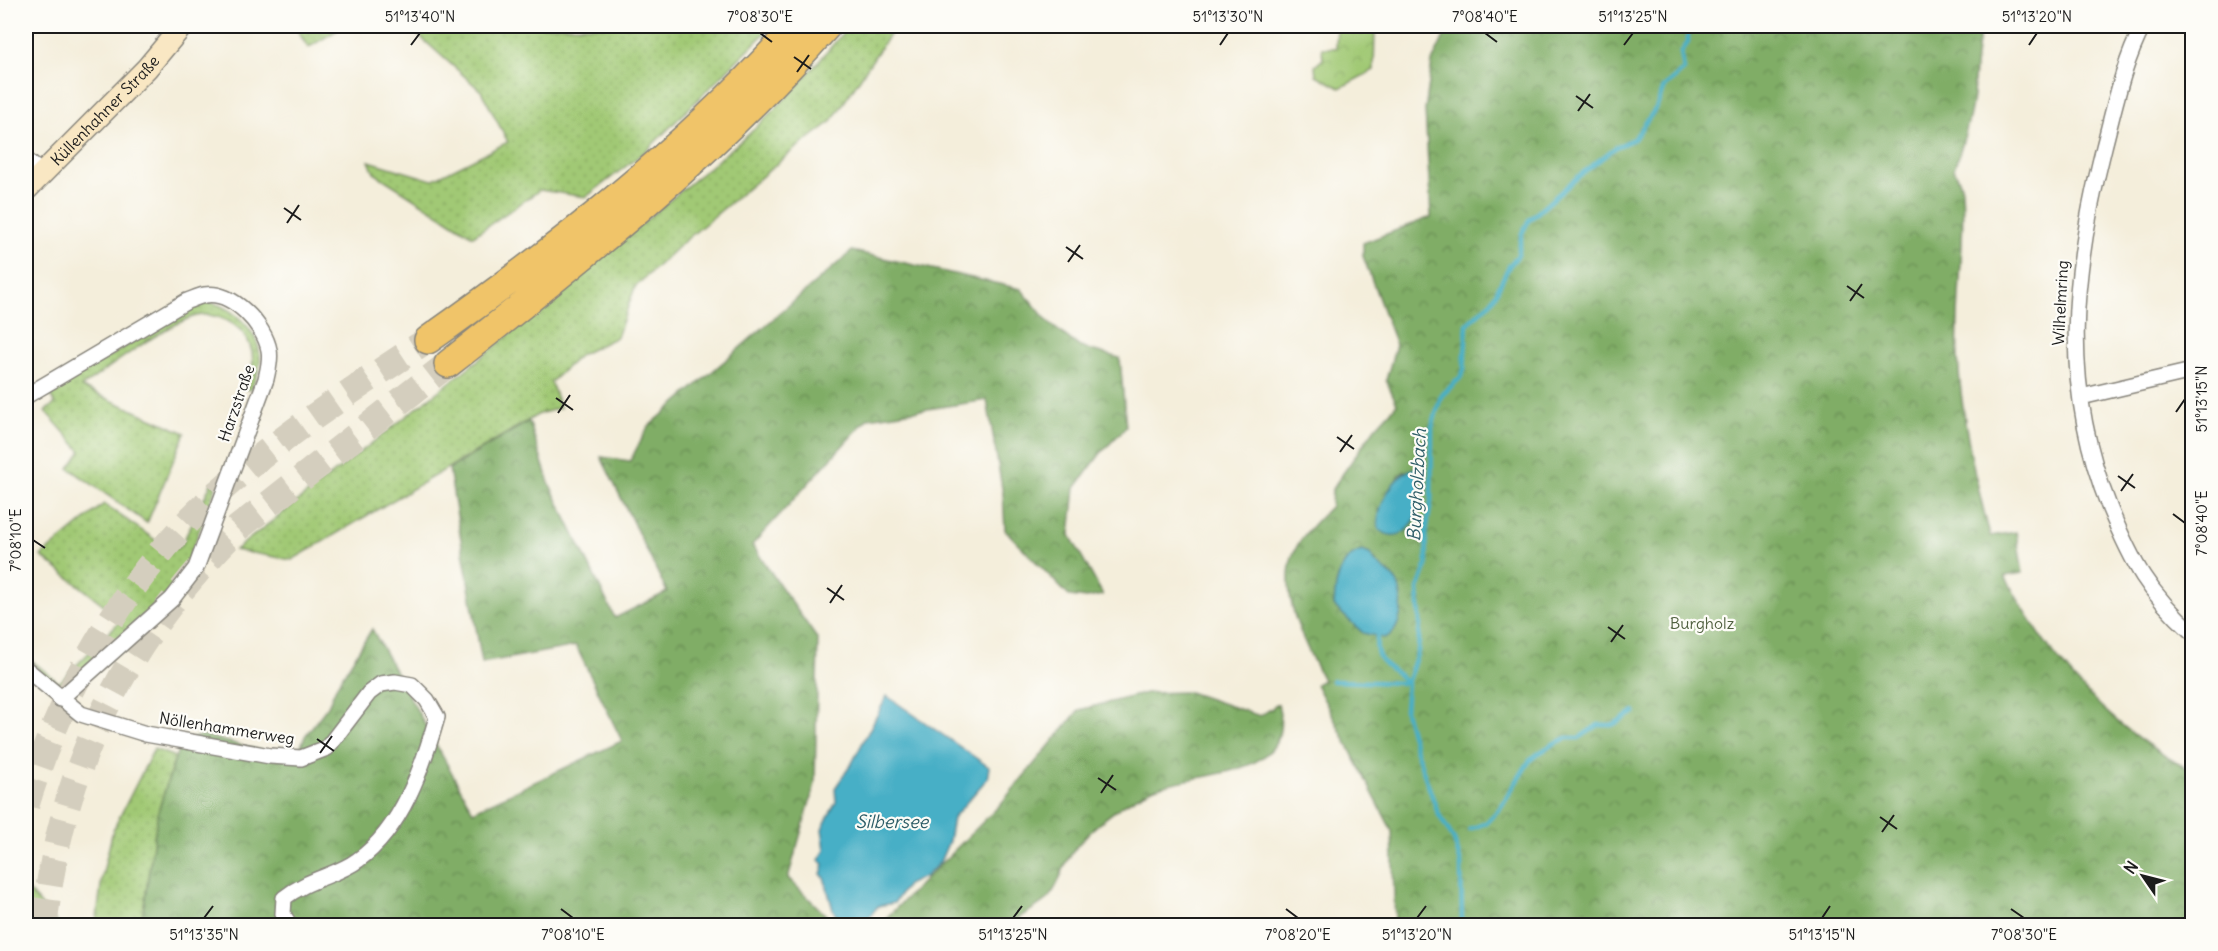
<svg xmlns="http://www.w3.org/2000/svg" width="2218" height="951" font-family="Delius,sans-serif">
<defs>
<pattern id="grass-dots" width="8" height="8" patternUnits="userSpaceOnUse" patternTransform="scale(1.5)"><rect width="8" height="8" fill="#a1c975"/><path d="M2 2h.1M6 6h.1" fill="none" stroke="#8aac65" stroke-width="1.8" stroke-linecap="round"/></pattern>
<pattern id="forest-crowns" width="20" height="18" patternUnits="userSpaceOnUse" patternTransform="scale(1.5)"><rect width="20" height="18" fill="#80ad66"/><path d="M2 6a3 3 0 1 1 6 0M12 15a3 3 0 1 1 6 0" fill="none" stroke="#688c53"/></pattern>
<pattern id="park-crowns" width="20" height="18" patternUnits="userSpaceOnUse" patternTransform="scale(1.5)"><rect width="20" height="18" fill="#a1c975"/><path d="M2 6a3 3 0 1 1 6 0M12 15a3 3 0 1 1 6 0" fill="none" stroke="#8aac65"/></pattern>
</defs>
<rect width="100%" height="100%" fill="#fdfcf7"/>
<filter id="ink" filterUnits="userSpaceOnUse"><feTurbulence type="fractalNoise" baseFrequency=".0167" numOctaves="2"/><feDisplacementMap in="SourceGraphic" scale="12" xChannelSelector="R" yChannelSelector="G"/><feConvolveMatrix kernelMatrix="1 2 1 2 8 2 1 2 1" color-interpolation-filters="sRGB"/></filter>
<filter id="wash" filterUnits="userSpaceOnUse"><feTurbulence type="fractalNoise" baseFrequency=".008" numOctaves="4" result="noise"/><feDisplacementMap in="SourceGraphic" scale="24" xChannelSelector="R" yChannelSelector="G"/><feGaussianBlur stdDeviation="1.35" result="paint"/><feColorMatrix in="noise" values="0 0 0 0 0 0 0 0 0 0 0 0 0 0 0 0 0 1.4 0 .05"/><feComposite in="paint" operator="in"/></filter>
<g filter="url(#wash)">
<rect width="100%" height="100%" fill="#f4eedb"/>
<!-- grass -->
<path fill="url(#grass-dots)" stroke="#5e7248" stroke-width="1.5" d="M295,26H344L308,48Z
M408,26H672L676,28L681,26H772L647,150L586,197L540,190L473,236L374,173L369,161L432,180L508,142L481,91Z
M849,26H895L831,122L791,152L681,244L635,287L617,337L580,355L551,382L560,408L539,414L292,560L235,550L482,357L749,134L792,92Z
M210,302C236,309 262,334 260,363C259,372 254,381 251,390L246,389C254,369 257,351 243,333C234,322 217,314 202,315C174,318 107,369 81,387L185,433L147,523L69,468L81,451L45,411L55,404L49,393L185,310L199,303Z
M212,482L216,487L179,584L60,689L44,677L29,658L59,683L122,619L41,556L104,504L171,551L181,546Z
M154,749L175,757L158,812L141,925L96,926L102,877L113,830Z
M26,888L57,923L55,925H26Z"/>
<!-- forest -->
<path fill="url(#forest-crowns)" stroke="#4e6441" stroke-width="1.5" fill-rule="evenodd" d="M1449,26H1982C1975,49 1975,72 1973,96C1970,121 1962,145 1954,169C1957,176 1962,184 1962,191C1966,245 1955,301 1958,356C1961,417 1975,477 1990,536L2016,532L2023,573L2005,576C2048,659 2108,728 2192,771V925H1395L1392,831L1316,684L1323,680C1305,644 1280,599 1292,557C1299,537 1317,521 1331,506L1332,489L1375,428L1397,404L1386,380L1396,345L1363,256V243L1431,217L1425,110L1432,62ZM1405,471L1422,496L1418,500L1379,511L1399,475ZM1362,551L1370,554L1401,611L1395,630L1363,633L1334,606C1335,584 1339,557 1362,551Z
M852,251L1021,289L1050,324L1080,347L1120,358L1126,427L1101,453L1075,488L1070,535L1103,595L1087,598L1069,596L1005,530L1003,494L987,400L868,418L752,545L818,640L815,784L788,878L836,925L141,926L158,812L180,743L202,735L266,752L299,751L305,736L328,706L337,685L372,629L473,811L622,741L576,646L482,663L449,469L529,421L549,483L615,618L667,592L601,457L630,461L648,427Z
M1189,692L1260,716L1278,704C1299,784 1190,769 1146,792C1120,805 1086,830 1070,856C1062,868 1058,890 1046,900C1036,908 1023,915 1012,922L1011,925H879L999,806L1079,710L1146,693Z"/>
<!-- park -->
<path fill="url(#park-crowns)" stroke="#5e7248" stroke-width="1.5" d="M1337,26H1375L1374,70L1340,88L1316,75L1315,66L1323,59L1322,48H1336Z"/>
<!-- water -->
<path fill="#47afc6" stroke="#326671" stroke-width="1.5" d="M1415,468L1422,496L1418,500C1420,522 1401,546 1379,530C1375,508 1393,474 1415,468Z
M1362,551L1370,554C1376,567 1390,571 1397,582C1405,597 1403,632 1384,638L1363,633L1334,606C1335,584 1339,557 1362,551Z
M887,696L989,767L987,779L953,818L949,841L940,862L926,876L907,885L894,903L878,906L863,925H842L833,910L824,877L821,874L824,864L819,860L825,850L822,829L836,802L835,788L852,763Z"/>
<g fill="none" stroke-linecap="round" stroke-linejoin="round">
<!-- stream -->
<path stroke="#47afc6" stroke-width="4.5" d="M1377,637C1373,666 1392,665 1407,683
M1332,681L1407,683
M1470,829L1486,823L1500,808L1530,760L1539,753L1555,743L1567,738H1579L1598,725H1612L1635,712
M1462,926L1461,863L1454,840L1438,813L1415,748L1405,711L1407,683L1418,651L1420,623L1418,589L1427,564L1426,533L1431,501L1432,427L1441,396L1460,378L1464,370L1467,324L1492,301L1509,266L1518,255L1522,233L1529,220L1579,176L1616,147L1634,139L1656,108L1664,87L1684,70L1681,53L1688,42V26"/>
</g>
</g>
<g filter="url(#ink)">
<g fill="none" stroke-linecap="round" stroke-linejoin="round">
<!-- highway-tunnel -->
<path stroke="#d4cebe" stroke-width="27" stroke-dasharray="27 14" stroke-linecap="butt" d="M26,805C60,694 123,581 209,501C275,440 353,389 428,340
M44,926C60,767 125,640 238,528L448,364"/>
<defs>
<path id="street" d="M2143,26C2123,64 2115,105 2104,147C2072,274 2060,384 2110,509C2133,564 2148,592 2192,632
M26,160L42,173
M26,396L187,301C193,299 199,296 205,295C232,290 265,326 269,350C271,360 268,369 266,379L196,568L172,599L60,699
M2081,397L2192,371
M26,669L81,714L146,734L270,756L301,758L327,748L369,693L381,684L395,682L412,685L427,700L437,717C423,766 402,829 358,860C337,876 309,878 284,898L283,914L290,926"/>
<g id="secondary">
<path id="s1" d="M26,190L147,68L182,26"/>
</g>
<path id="highway" d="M428,340C561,246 687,148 796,26
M448,364C583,258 713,155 827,26"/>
</defs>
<!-- street casing -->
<use href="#street" stroke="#88857c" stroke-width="18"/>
<!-- secondary casing -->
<use href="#secondary" stroke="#88857c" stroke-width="24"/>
<!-- highway casing -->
<use href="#highway" stroke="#88857c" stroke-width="30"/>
<!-- street -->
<use href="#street" stroke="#fff" stroke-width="15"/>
<!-- secondary -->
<use href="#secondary" stroke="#f9e7c3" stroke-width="21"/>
<!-- highway -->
<use href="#highway" stroke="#f0c469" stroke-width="27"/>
</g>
</g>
<!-- ticks -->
<path fill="none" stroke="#1c1c1c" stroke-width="2" d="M760,33L772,42M1485,33L1497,42M411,45L420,33M1220,45L1228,33M1624,45L1633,33M2029,45L2037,33M794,57L811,69M797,72L809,55M1576,96L1593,108M1578,111L1590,94M284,208L301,220M287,223L299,205M1066,247L1083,259M1068,262L1080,245M1847,286L1864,298M1850,301L1862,284M556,398L573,410M2176,412L2185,399M558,413L570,395M1337,437L1354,449M1340,452L1352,435M2118,476L2135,488M2121,491L2133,474M2173,514L2185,523M33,540L45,548M827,588L844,600M830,603L842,585M1608,627L1625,639M1611,642L1623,625M317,739L334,751M320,753L332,736M1098,778L1116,790M1101,793L1113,775M1880,817L1897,829M1882,832L1894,815M561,909L573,918M1286,909L1298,918M2011,909L2024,918M204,918L213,906M1013,918L1022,906M1417,918L1426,906M1822,918L1830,906"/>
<g text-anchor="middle" stroke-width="4.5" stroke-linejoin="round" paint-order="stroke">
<!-- street labels -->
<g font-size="16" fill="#1c1c1c" stroke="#fdfcf7">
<text dy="6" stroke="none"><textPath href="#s1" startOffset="112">Küllenhahner Straße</textPath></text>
<text transform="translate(2060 303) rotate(-87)" y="6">Wilhelmring</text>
<text transform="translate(236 403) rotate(-71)" y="6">Harzstraße</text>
<text transform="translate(227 728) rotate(9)" y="6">Nöllenhammerweg</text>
</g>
<!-- park labels -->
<g font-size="16" fill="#516140" stroke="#fdfcf7">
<text x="1702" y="629">Burgholz</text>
</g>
<!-- water labels -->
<g font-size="18" font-style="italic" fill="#2f5e68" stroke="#fdfcf7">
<text transform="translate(1417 485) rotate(-87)" y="6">Burgholzbach</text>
<text x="892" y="828">Silbersee</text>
</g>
</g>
<!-- margin -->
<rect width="2218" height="951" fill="none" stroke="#fdfcf7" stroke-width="66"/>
<!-- north arrow -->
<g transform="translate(2143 876) rotate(305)" stroke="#fdfcf7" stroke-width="4.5" paint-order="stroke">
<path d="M0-4.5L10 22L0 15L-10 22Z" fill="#1c1c1c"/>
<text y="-9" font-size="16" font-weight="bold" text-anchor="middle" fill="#1c1c1c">N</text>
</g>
<rect x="33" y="33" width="2152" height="885" fill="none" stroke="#1c1c1c" stroke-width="2"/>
<g font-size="15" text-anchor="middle" fill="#1c1c1c">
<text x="420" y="22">51°13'40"N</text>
<text x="760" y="22">7°08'30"E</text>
<text x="1228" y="22">51°13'30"N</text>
<text x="1485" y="22">7°08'40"E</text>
<text x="1633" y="22">51°13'25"N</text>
<text x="2037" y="22">51°13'20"N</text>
<text transform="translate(2202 399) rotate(-90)" y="5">51°13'15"N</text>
<text transform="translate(2202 523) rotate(-90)" y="5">7°08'40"E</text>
<text transform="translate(16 540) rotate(-90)" y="5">7°08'10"E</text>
<text x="204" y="940">51°13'35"N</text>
<text x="573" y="940">7°08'10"E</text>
<text x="1013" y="940">51°13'25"N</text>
<text x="1298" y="940">7°08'20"E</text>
<text x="1417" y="940">51°13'20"N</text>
<text x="1822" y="940">51°13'15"N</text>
<text x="2024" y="940">7°08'30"E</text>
</g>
</svg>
